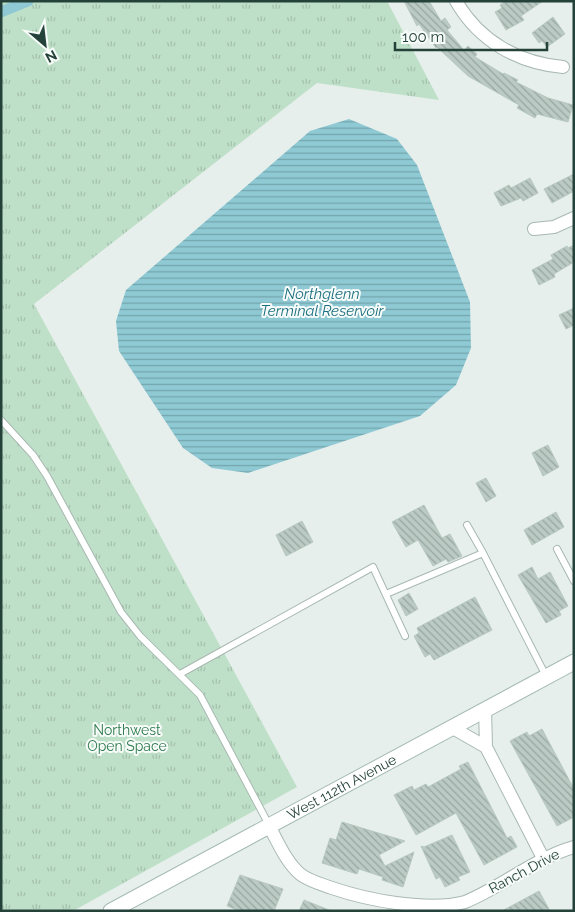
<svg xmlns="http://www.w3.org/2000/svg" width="575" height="912" font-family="Raleway,sans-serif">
<defs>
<pattern id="park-tufts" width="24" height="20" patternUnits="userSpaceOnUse" patternTransform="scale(1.25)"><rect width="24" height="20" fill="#bfe0c8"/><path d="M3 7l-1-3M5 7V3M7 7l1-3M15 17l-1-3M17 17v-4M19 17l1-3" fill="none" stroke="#a4c1ad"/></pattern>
<pattern id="water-rules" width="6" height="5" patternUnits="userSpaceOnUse" patternTransform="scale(1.25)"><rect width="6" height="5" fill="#8ec9d4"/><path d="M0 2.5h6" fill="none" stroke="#74a5ad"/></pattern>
<pattern id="building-back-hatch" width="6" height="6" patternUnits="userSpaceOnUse" patternTransform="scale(1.25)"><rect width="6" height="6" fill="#bbcac4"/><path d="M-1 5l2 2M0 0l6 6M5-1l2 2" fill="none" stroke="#98a6a0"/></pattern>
</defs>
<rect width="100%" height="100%" fill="#e6efeb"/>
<!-- park -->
<path fill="url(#park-tufts)" d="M1,1H387L439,100L317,83L34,304L297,787L73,911H1Z"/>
<!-- water -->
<path fill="url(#water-rules)" d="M349,119L397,139L417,165L470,302L471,348L456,385L420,416L248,473L212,468L183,448L119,351L116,321L126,290L310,131Z"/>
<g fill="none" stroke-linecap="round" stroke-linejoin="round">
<!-- canal -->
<path stroke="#8ec9d4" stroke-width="11" d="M1,12L28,1"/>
</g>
<!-- building -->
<path fill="url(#building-back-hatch)" stroke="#b8c9c2" d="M404,1H429L441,21L445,18L451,27L447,30L464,50L468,46L477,54L475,57L503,74L504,73L518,80L516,82L548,98L573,105L568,122L537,114L535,118L517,108L519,105L468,76L437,47L436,48L419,24L417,26Z
M506,1H543L521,16L524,20L506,30L495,12L502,8L500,5Z
M553,17L565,34L547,47L542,41L539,43L532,33Z
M574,174V191L552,203L544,189Z
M530,178L538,193L523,201L521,198L501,206L494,193L509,185L511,188Z
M574,245V262L554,274L555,277L539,285L532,270L553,259L551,255L567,246L568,248Z
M574,308V325L566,329L559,315Z
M548,445L559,467L543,476L532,453Z
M486,478L496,496L486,502L476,483Z
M424,505L442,538L450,534L462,556L448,562L446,559L433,566L418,540L406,547L392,522Z
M556,512L564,527L532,545L524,530Z
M302,521L313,542L286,556L276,535Z
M532,567L538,579L550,572L568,606L559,611L561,615L546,623L518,575Z
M409,593L418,609L406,616L398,600Z
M475,597L492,630L434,660L430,654L425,657L414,636L419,633L417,628Z
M542,729L574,789V817L557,826L510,741L527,732L529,736Z
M468,762L507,838L511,836L517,847L484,865L456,813L416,835L394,795L412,786L414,790L426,784L428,787L461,769L459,766Z
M342,822L405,841L379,855L385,866L414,852L403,887L382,880L383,877L359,869L357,874L322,863L330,838L336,840Z
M452,835L470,872L458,877L460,880L445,887L440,877L436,879L421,846L424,847Z
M240,875L283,889L274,911H240L227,906Z
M539,891L550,911H502Z
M304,900L329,910V911H299Z"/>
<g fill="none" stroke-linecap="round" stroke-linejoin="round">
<defs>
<path id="service" d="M1,420L33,455L47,476L121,612L140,636L200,695L269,825
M557,549L574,581
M483,553L546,676
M386,594L483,553L467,525
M180,674L373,567L405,636"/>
<path id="minor" d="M456,1C479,41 518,63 563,67
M534,229L554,227L574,218
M485,709L486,747L544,860
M451,727L486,747
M269,826C278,842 286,862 300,874C309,881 321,884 332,888C367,900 428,912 465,902C502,887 535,858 574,847"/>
<g id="secondary">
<path id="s1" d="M111,911L574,662"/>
</g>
</defs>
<!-- service casing -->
<use href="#service" stroke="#a8b8b2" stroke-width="8"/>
<!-- minor casing -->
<use href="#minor" stroke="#a8b8b2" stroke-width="14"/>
<!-- secondary casing -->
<use href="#secondary" stroke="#a4bbb3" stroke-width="17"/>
<!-- service -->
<use href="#service" stroke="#fff" stroke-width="6"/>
<!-- minor -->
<use href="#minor" stroke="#fff" stroke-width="12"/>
<!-- secondary -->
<use href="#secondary" stroke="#fff" stroke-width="15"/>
</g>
<g text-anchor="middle" stroke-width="4" stroke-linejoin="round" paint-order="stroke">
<!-- park labels -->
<g font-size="14" fill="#2d7a4b" stroke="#f7fbf9">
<text x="127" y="735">Northwest<tspan x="127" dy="16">Open Space</tspan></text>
</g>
<!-- street labels -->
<g font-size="14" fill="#24423a" stroke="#f7fbf9">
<text dy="5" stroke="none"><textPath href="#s1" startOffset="262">West 112th Avenue</textPath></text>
<text transform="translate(524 871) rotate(-28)" y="5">Ranch Drive</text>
</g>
<!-- water labels -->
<g font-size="15" font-style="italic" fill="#1c6f80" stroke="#f7fbf9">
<text x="322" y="299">Northglenn<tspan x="322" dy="17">Terminal Reservoir</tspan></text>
</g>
</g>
<!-- border -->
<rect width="575" height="912" fill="none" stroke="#24423a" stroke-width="5"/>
<!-- north arrow -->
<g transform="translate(45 45) rotate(152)" stroke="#f7fbf9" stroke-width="4" paint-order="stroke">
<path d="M0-4L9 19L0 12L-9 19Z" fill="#24423a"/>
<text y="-8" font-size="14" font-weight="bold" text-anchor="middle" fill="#24423a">N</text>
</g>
<!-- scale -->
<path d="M395 42v8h152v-8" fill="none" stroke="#24423a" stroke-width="2.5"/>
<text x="402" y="42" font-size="15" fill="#24423a" stroke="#f7fbf9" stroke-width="4" paint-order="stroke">100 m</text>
</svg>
